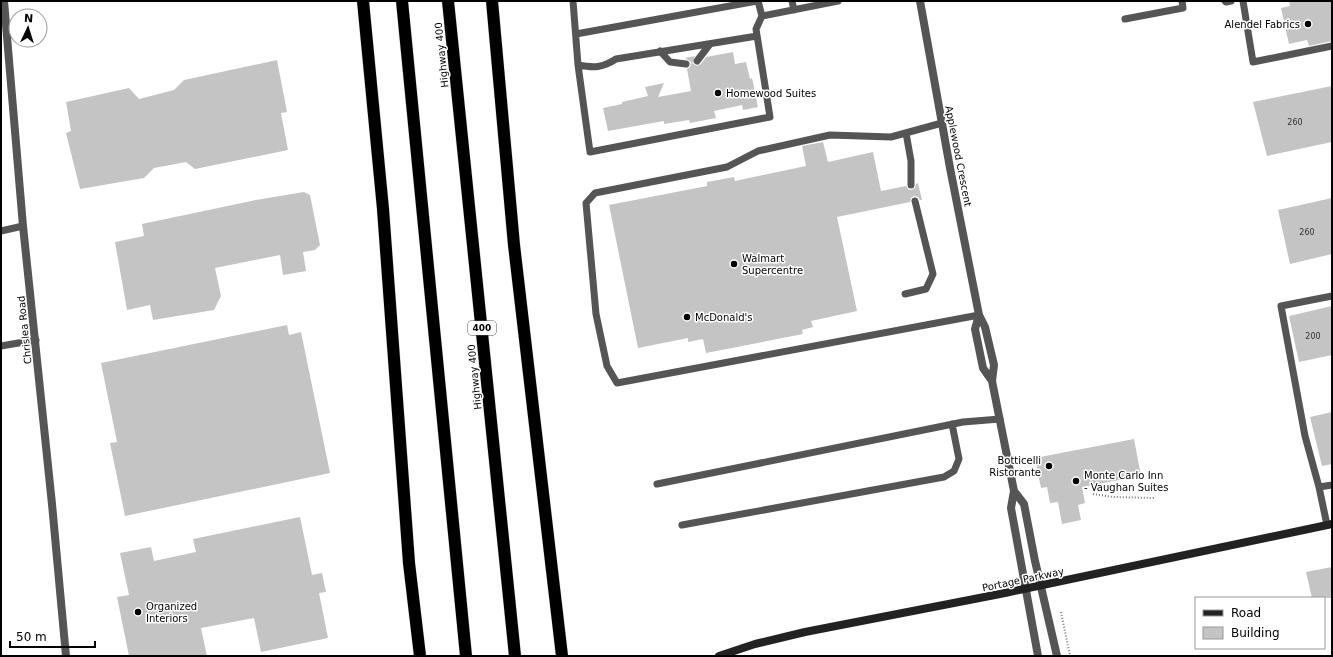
<svg xmlns="http://www.w3.org/2000/svg" width="1333" height="657" font-family="'DejaVu Sans',sans-serif">
<rect width="100%" height="100%" fill="#fff"/>
<!-- building -->
<path fill="#c4c4c4" d="M1295,1H1332V41L1309,46L1307,40L1289,44L1281,8L1290,6L1289,2Z
M733,52L735,64L746,62L750,79L752,78L758,107L743,110L742,105L714,111L716,118L690,123L689,120L664,124V121L608,131L603,108L622,104V102L648,96L645,87L664,83L658,97L691,91L687,69L690,67L691,62L685,58L695,56L692,63L697,66L701,64L706,57Z
M277,60L287,112L281,113L288,150L195,169L186,162L154,168L144,178L80,189L66,133L71,131L66,102L129,88L139,99L174,90L184,80Z
M1332,86V142L1267,156L1253,102Z
M823,142L828,162L873,152L881,191L906,186L908,189L911,190L915,188L916,184L918,183L922,200H920L918,197L914,196L911,198L910,202L837,217L857,311L811,321L813,327L802,330L803,334L706,353L703,339L688,342V338L638,348L609,205L707,186V182L734,177L735,181L806,166L802,146Z
M304,192L310,195L320,245L315,250L303,252L306,271L283,275L280,255L215,268L221,296L214,310L153,320L150,305L127,310L115,242L144,236L142,224L256,200Z
M1332,198V254L1290,264L1278,210Z
M1332,306V355L1299,362L1289,316Z
M287,325L289,335L301,332L330,473L125,516L110,443L117,442L101,363Z
M1332,412V464L1322,466L1310,417Z
M1134,439L1141,476L1082,487L1085,503L1078,505L1081,520L1062,524L1058,502L1050,503L1047,487L1041,488L1035,458Z
M300,517L312,575L322,573L326,592L319,593L328,638L261,652L254,618L201,628L207,656H129L117,597L129,595L120,553L151,547L154,561L196,552L193,539Z
M1332,567V598H1312L1306,572Z"/>
<g fill="none" stroke-linecap="round" stroke-linejoin="round">
<defs>
<path id="highway" d="M363,1L383,209L409,563L420,656
M402,1L466,656
M448,1L515,656
M492,1L514,245L562,656"/>
</defs>
<!-- highway casing -->
<use href="#highway" stroke="#dbdbdb" stroke-width="13"/>
<!-- path -->
<path stroke="#777" stroke-width="2" stroke-dasharray="1 2" stroke-linecap="butt" d="M1093,494L1113,497L1154,498
M1061,612L1070,656"/>
<!-- lane -->
<path stroke="#555" stroke-width="7" d="M573,1L578,65
M792,1L794,10
M1225,1L1226,2L1231,1
M1243,1L1253,62L1332,46
M762,16L838,1
M1125,19L1183,8L1182,1
M576,34L757,1
M757,36L616,59C602,68 594,68 578,65L590,152L770,117L756,29L762,16L758,1
M660,51L670,62L686,64
M697,61L710,44
M942,123L891,137L830,135L758,151L727,167L595,193L586,203L596,314L607,366L617,383L979,315
M906,133L911,161V185
M1,231L23,226
M905,294L926,289L933,274L915,201
M1,346L36,340
M657,484L963,422L1000,419
M1319,487L1332,485
M682,525L944,477L954,471L959,459L952,424
M1327,525L1319,487L1305,436L1281,306L1332,296"/>
<!-- street -->
<path stroke="#555" stroke-width="8" d="M4,1L23,226L52,504L66,656
M920,1L950,168L979,315L985,327L994,365L992,381L1014,491L1011,508L1038,656
M979,315L975,329L983,368L992,381
M1014,491L1024,504L1035,561L1057,656"/>
<!-- secondary -->
<path stroke="#222" stroke-width="8" d="M719,656L755,644L805,632L1005,593L1332,524"/>
<!-- highway -->
<use href="#highway" stroke="#000" stroke-width="12"/>
</g>
<!-- markers -->
<g fill="#000" stroke="#fff" stroke-width="1.5">
<circle cx="1308" cy="24" r="4"/>
<circle cx="718" cy="93" r="4"/>
<circle cx="734" cy="264" r="4"/>
<circle cx="687" cy="317" r="4"/>
<circle cx="1049" cy="466" r="4"/>
<circle cx="1076" cy="481" r="4"/>
<circle cx="138" cy="612" r="4"/>
</g>
<g text-anchor="middle" stroke-width="3" stroke-linejoin="round" paint-order="stroke">
<!-- number labels -->
<g font-size="8" fill="#313131">
<text x="1295" y="125">260</text>
<text x="1307" y="235">260</text>
<text x="1313" y="339">200</text>
</g>
<!-- shield labels -->
<rect fill="#fff" stroke="#4c4c4c" stroke-width="1" x="468" y="321" width="28" height="14" rx="3"/>
<g font-size="9" font-weight="bold" fill="#000">
<text x="482" y="331">400</text>
</g>
<!-- poi labels -->
<g font-size="10" fill="#000" stroke="#fff" text-anchor="start">
<text x="1300" y="28" text-anchor="end">Alendel Fabrics</text>
<text x="726" y="97">Homewood Suites</text>
<text x="742" y="262">Walmart<tspan x="742" dy="12">Supercentre</tspan></text>
<text x="695" y="321">McDonald's</text>
<text x="1041" y="464" text-anchor="end">Botticelli<tspan x="1041" dy="12">Ristorante</tspan></text>
<text x="1084" y="479">Monte Carlo Inn<tspan x="1084" dy="12">- Vaughan Suites</tspan></text>
<text x="146" y="610">Organized<tspan x="146" dy="12">Interiors</tspan></text>
</g>
<!-- street labels -->
<g font-size="10" fill="#000" stroke="#fff">
<text transform="translate(441 55) rotate(-96)" y="4">Highway 400</text>
<text transform="translate(959 156) rotate(79)" y="4">Applewood Crescent</text>
<text transform="translate(24 330) rotate(-96)" y="4">Chrislea Road</text>
<text transform="translate(474 377) rotate(-96)" y="4">Highway 400</text>
<text transform="translate(1023 579) rotate(-12)" y="4">Portage Parkway</text>
</g>
</g>
<!-- border -->
<rect width="1333" height="657" fill="none" stroke="#000000" stroke-width="4"/>
<!-- legend -->
<rect x="1195" y="597" width="130" height="52" fill="#ffffff" stroke="#999999"/>
<rect x="1203" y="610" width="20" height="6" fill="#222222" stroke="#999999"/>
<text x="1231" y="617" font-size="12" fill="#000000">Road</text>
<rect x="1203" y="627" width="20" height="12" fill="#c4c4c4" stroke="#999999"/>
<text x="1231" y="637" font-size="12" fill="#000000">Building</text>
<!-- north arrow -->
<g transform="translate(28 28) rotate(4)"><circle r="19" fill="#ffffff" stroke="#999999"/>
<path d="M0-3L7 15L0 10L-7 15Z" fill="#000000"/>
<text y="-6" font-size="11" font-weight="bold" text-anchor="middle" fill="#000000">N</text>
</g>
<!-- scale -->
<path d="M10 641v6h85v-6" fill="none" stroke="#000000" stroke-width="2"/>
<text x="16" y="641" font-size="12" fill="#000000" stroke="#ffffff" stroke-width="3" paint-order="stroke">50 m</text>
</svg>
